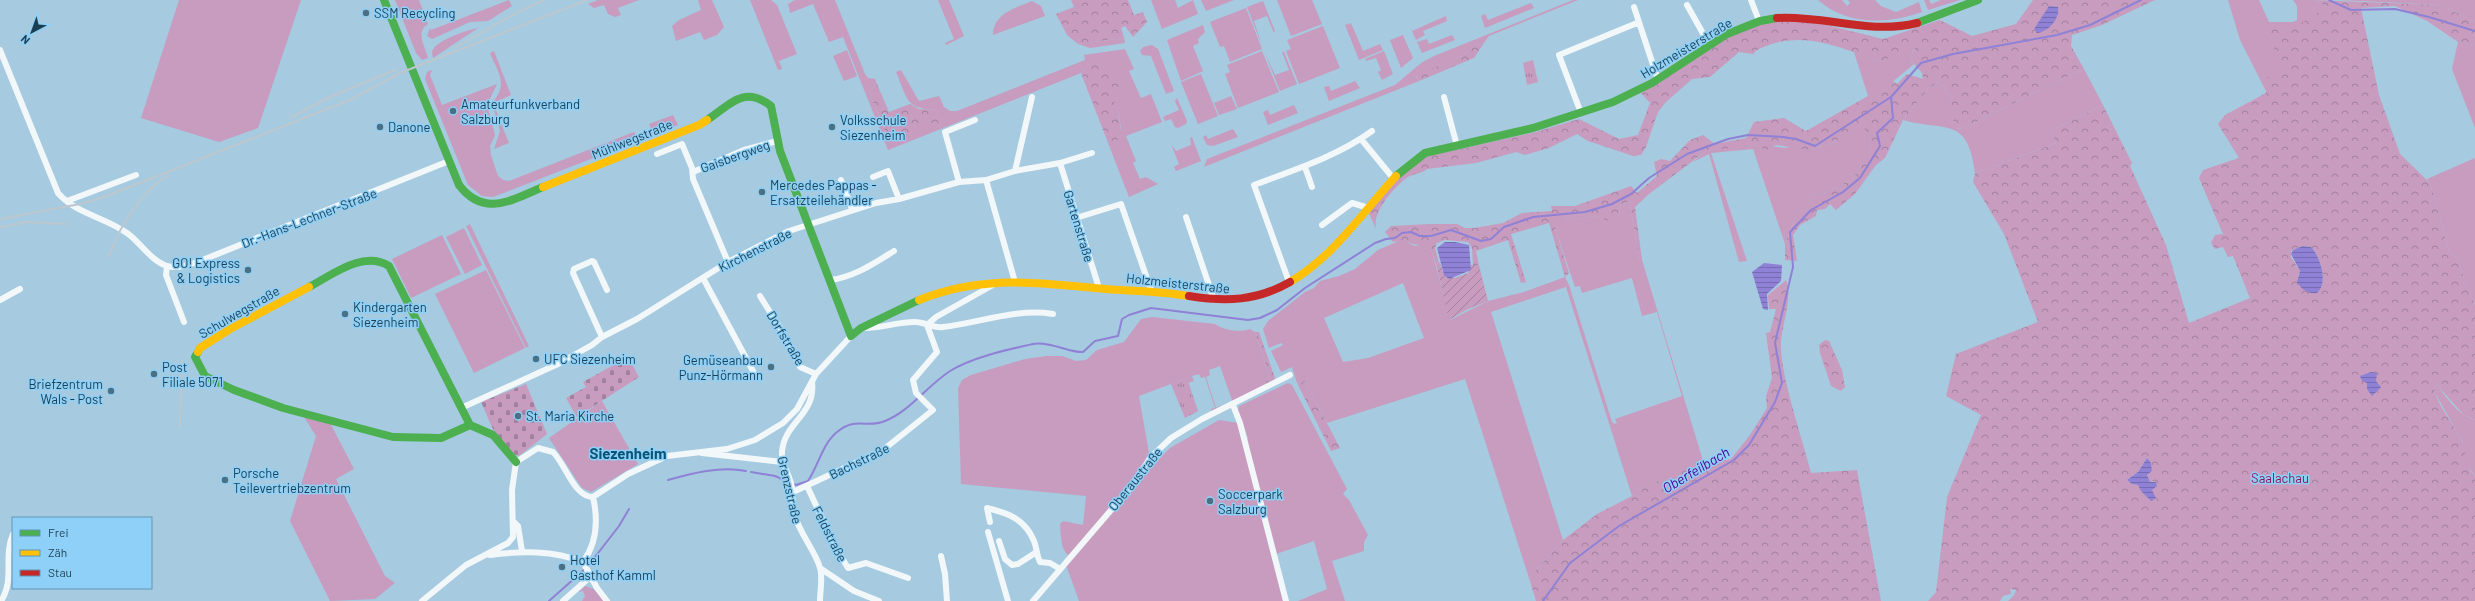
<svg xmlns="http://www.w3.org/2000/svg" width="2475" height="601" font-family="Barlow,sans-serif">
<defs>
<pattern id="forest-crowns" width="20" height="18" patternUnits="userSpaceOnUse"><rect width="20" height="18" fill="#c79cbf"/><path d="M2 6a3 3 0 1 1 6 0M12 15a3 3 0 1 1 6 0" fill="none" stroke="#a1819e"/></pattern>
<pattern id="cemetery-stones" width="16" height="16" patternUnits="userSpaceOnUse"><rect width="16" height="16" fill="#c79cbf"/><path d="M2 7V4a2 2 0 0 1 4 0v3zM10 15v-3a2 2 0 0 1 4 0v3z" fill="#a1819e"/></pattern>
<pattern id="park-tufts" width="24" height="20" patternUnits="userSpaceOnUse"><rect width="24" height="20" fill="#c79cbf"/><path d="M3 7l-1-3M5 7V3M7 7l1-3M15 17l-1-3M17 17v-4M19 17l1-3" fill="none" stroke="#a1819e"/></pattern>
<pattern id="garden-furrows" width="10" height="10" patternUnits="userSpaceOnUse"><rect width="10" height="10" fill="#c79cbf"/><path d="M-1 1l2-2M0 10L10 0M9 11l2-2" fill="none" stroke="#a1819e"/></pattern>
<pattern id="water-rules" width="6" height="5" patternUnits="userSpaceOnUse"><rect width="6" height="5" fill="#8f81d6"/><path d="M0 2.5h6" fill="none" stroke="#746bb0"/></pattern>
</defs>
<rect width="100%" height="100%" fill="#a6cadf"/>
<!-- grass -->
<path fill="#c79cbf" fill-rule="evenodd" d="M179,0H301L258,128L219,142L141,118Z
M395,0H419L428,24C415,32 425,46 428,58L422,60L416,53Z
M509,0L512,6L488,21L470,22L432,39L427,36L430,28L431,30Z
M598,0H639L618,8L621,15L615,17L608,14L604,5L594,8L588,4Z
M698,0H712L724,27L717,35L704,40L700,32L676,41L672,26L679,20L701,10Z
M750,0H771L777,5L797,54L779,61L782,69L778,70Z
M795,0H835L865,74L868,78L875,79L877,84L869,92L886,133L938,110C905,109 908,100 896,72L901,70L919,101L939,96L944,107L950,111H957L1085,60L1084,55L1125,49L1134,69L1129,71L1141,98L1151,94L1162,122L1126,136L1136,161L1133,163L1140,179L1146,177L1158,184L1129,197L1110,148C1138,127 1103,85 1089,64L1081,73L888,150L843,37L829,42L813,4L790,13L788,4Z
M938,0H949L964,36L946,45L945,43L954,39Z
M1151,0H1175L1178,8L1193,0L1198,14L1162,29Z
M1201,0H1234L1206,11Z
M1277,0H1312L1322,24L1291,36Z
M1573,0H1578L1489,36L1484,43L1474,46L1462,56L1416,76L1419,81L1204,167L1207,159L1395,85L1421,63L1434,56Z
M1818,0H1842L1847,6L1850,3L1848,0H1875L1881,6L1896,12L1919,2L1922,12C1888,24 1847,26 1818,0Z
M1924,0H1929L1931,4L1941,0H1960L1928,10Z
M2228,0H2259L2269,22H2293L2297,20V6L2293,0H2314L2327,7L2267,93L2240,40Z
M2339,0H2475V22L2441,5Z
M1032,1L1041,6L1045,16L993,35C993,13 1016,8 1032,1Z
M1263,1L1275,31L1274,33L1267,16L1254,21L1262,46L1247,7Z
M1531,3L1534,8L1485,28L1481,16L1485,14L1488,20Z
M1246,8L1262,49L1230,62L1224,46L1220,47L1210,22Z
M1446,16L1447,21L1423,31L1425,35L1416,40L1412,31Z
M1351,23L1363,51L1380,44L1383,50L1359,60L1345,25Z
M1203,25L1205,32L1198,39L1199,43L1193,46L1203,71L1181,81L1167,40Z
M1323,26L1340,68L1299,84L1286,51L1291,49L1287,40Z
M478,28L433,58L432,52C434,41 467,30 478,28Z
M1403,35L1413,58L1401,68L1390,40Z
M1452,35L1455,40L1422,53L1417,42L1427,39L1429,44Z
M1124,38L1125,43L1090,48L1078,44Z
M2458,42L2475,45V128L2452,69Z
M1152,45L1158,49L1174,91L1166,94L1151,56L1142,55L1140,51L1143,47Z
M1915,46L1910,59L1914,64L1896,79L1868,96L1854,52L1880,62Z
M847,50L857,76L844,81L833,56Z
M494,51L511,95L493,103L509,143L494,149L500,131L492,103C509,84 498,73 490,53Z
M1262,51L1279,92L1238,108L1225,74L1230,72L1227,65Z
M1264,51L1275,75L1289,70L1282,52H1284L1297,84L1280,91Z
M1384,51L1393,74L1382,80L1378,72L1381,70L1376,58L1366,61L1365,59Z
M2084,69L2103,105L2051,131L2056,143L1975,173C1968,115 1945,132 1903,120L1921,97L1938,81C1953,93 1952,113 1956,129L1963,128Z
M432,70L430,75L442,105L497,84L487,105L495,135L490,146L491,155L498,176L503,180L509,181L634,132L636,135L651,129L649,124L673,115L678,125L493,197L482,196L468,185L425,79L427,72Z
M1201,74L1218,116L1198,124L1181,82Z
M1355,81L1360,88L1329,101L1324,87L1329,86L1331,91Z
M1231,96L1237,109L1219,115L1214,103Z
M1177,98L1187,121L1186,124L1178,128L1175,127L1171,119L1165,121L1163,117L1179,110L1175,101Z
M1294,105L1298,113L1268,125L1263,112L1268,110L1270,115Z
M1862,123L1871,140L1870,154L1859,155L1862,163L1851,181L1844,183L1841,188L1828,189L1824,194L1811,195L1807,209L1797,213L1785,244L1753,149L1711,153L1747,261L1739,262L1709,154L1693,162L1706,151L1717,149L1761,145L1786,148L1791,146L1810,150L1835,142Z
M1233,129L1238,137L1213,146L1207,145L1203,137L1206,135L1208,139Z
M1192,137L1201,161L1176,171L1174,167L1179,164L1171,144L1176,151L1191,145L1190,138Z
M2475,158V305L2455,255L2450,254L2430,183L2427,179Z
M1629,201L1640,260H1642L1704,464L1636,490V494L1632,496L1566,287L1491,312L1563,540L1529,578L1465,379L1327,423L1305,381L1297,383L1292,367L1281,372L1271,351L1283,345L1281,343L1269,348L1263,329L1268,321L1305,292L1314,288L1320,281L1339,276L1355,269L1378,250L1401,240L1415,246L1425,244L1431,248L1450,320L1488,301L1524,292L1565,277L1569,285L1612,422L1615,424L1617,423L1615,419L1682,396L1657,312L1642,316L1632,278L1582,293L1580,286L1575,287L1555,228L1562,218C1573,216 1584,221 1594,216L1601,218L1619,215L1621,205ZM1403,283L1424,338L1368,358L1343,362L1324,318Z
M470,224L529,346L526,348L466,226Z
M464,228L482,265L465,274L446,237Z
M442,235L461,274L411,298L392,259Z
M486,270L525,348L474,373L435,294Z
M1152,317L1215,324C1223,330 1240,333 1250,329L1255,332L1270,378L1263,385V388L1233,403L1220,366L1209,370L1210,375L1206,377L1216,408L1220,406L1221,408L1212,411L1211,409L1215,408L1205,377L1201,378L1199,374L1192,376L1194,381L1188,383L1187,378L1139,396L1149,453L1146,458L1151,462L1154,459L1157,461L1170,448L1219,420L1238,423L1283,601H1079L1066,565L1069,556C1060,549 1061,535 1060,524L1063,521L1083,525L1086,496L961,484L958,388L962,380L971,375L1025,359L1047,356H1062L1076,361L1086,360L1097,350L1124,342L1141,319Z
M2435,382C2445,396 2458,415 2475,420V476L2467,465L2462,441L2434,391L2432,385Z
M1288,383L1292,385L1347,489L1343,494L1349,500L1368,535L1364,542V551L1332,561L1345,601H1298L1327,589L1314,541L1276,554L1247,441L1248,438L1238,410L1239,406Z
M602,401L638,464L591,492L582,488L549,438Z
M304,417H327L354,469L336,479L385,576L395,583L375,599L330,601L290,521L316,436Z
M585,586L594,589L604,601H582L585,596L583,591L579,592Z"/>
<!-- forest -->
<path fill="url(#forest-crowns)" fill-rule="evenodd" d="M1071,0H1128L1134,15L1143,12L1147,22L1133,37L1125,26L1121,28L1124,38L1078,44L1067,35L1056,14L1074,7Z
M2033,0H2155L2102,25L2072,35L2071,46L2084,69L1963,128L1955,129C1952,114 1953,92 1938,81L1921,97L1903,120L1885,158L1876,165L1855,194L1836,210L1830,204L1825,209L1817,210L1816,216L1800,225L1793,235L1797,261L1785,260V244L1797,213L1807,209L1811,195L1824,194L1828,189L1841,188L1844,183L1851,181L1862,163L1858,159L1859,155L1870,153L1871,140L1862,124L1835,142L1810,150L1776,145L1764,151L1761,145L1706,151L1649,194L1635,207L1642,260H1640L1629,201L1621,205C1618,225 1611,222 1594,216C1584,221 1573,216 1562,218L1561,224L1555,228L1569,273L1565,277L1549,223L1511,234L1526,282L1521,283L1508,240L1476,251L1479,265H1473L1472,248L1468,242L1445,240L1437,243L1435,248L1439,263L1436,264L1431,249L1425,245C1413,246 1405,240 1393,242L1385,232L1391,226L1430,224H1457L1465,228H1474L1503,223L1522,213L1552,211L1551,206H1575L1631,186L1637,193L1657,176L1654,162L1661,159L1670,161L1690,140L1703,135L1715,144L1746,138L1754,122L1784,118L1806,131L1868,96L1892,80L1897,84L1907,74L1923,79L1922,73L1910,59L1915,47L1880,62C1845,49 1809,32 1772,44C1764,47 1758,48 1753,54L1739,52L1710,77L1692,79L1665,103L1658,112L1646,147L1641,155L1633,156L1588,141L1577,134L1549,148L1525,155L1516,152L1476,163L1427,169C1420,175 1412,173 1405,179C1393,189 1372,212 1376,229L1369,213L1398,174L1420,158L1532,133L1579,119L1619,139L1638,135L1650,103L1641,93L1729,36L1754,26L1771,21L1802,19L1883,39L1940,20L1972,36L2016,24Z
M2314,0L2441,5L2475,22V45L2458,42L2427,21L2395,6L2361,8L2379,95L2400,154L2430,183L2450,254L2455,255L2475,305V420L2464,415L2435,383L2433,385C2437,406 2454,423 2462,442C2468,455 2464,466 2475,476V601H2008L2014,595L2016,590L2010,589L2011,594L2003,596L2000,601H1928L1936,592L1947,497L1981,415L1946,396L1956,354L2038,322L2004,234L1973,182L1975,173L2056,143L2051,131L2103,105L2132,163L2130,166L2166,245L2189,323L2250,298L2233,256L2228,257L2223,247L2215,249L2211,243L2215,235L2223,234L2199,178L2203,170L2239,158L2218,124L2225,115L2266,93V78L2283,67L2263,26L2295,27L2327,7ZM2303,246L2311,247C2320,256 2329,283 2317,293H2311L2298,277L2300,271L2291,257V251ZM2147,458L2151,463L2152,471L2147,475L2150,482L2154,481L2150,500L2138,485L2132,484L2127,480L2138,472Z
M1484,43L1474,58L1419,81L1416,75L1462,56L1474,46Z
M1099,61L1114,73L1122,93L1114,101C1119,117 1127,136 1110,148L1081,73L1089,64Z
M877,84L889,112L910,104L919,109L939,110L948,119L890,142L884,138L886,133L869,92Z
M1786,280C1794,300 1779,328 1781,351C1784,387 1802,437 1811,473L1857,470L1881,601H1536L1529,578L1563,540L1597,514L1636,494V490L1701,464L1731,459L1750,435L1767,408L1766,396L1772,378L1766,333L1770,332L1776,309H1769L1768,295Z
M1255,332H1259L1275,378L1274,382L1263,388L1262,385L1270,378Z
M1825,340L1829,341L1842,370L1845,387L1841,391L1831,386L1820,353L1819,345Z
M1305,381L1340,448L1331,451L1297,383Z"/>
<!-- cemetery -->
<path fill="url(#cemetery-stones)" d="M628,357L639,377L577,417L566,398L586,387L583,382Z
M526,384L547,434L519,456C499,451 489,419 481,402Z"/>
<!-- park -->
<path fill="url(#park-tufts)" d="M1533,60L1538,82L1527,85L1523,63Z
M1187,378L1198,411L1185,418L1171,384Z"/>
<!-- garden -->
<path fill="url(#garden-furrows)" d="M1440,263L1444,275L1455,278L1468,273L1471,265H1479L1488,301L1466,310L1449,320L1436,264Z"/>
<!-- water -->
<path fill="url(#water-rules)" d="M2049,6L2058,7C2060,19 2048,32 2037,33L2034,29Z
M1445,242H1455L1469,245L1471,270L1449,279L1444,275L1437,248Z
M2303,246L2311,247C2320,256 2329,283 2317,293C2308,294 2302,290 2297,282L2300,271L2291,254L2293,250Z
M1764,263L1782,265L1781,281L1767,294L1768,310L1763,309L1752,272Z
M2371,372L2377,373L2376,381L2381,387L2372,396L2367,389V383L2362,381L2360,376Z
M2147,458L2151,463L2152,471L2147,475L2150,482H2156L2157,486L2152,490L2156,498L2151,501L2141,491L2138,485L2132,484L2127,480L2138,472Z"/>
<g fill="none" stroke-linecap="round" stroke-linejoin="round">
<!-- stream -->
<path stroke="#8f81d6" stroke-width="2" d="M2329,0L2351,10L2395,9L2429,17L2475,31
M751,472L775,476L789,482
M668,480C693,473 720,466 746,471
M793,484L796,485L808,481C818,466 823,443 837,432C856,416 866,429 885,421C910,411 927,386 950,371C973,357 1006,350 1033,344C1050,341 1070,353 1083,352L1095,341L1118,336L1122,319L1129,315L1151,308L1248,320L1260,318L1277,310L1305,288L1375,243L1386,239L1395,238L1402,233L1411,232L1420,236H1431L1451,230L1481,241L1491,239L1504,227L1533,217L1585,212L1612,204L1631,194L1649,178L1687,154L1728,139L1748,135L1783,137L1796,139L1815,146L1891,97L1921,63L1953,54L2057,35L2090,25L2141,0
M588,566L619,526L629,509
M549,601L585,569
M1543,601L1570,563L1619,526L1734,460L1749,445L1775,402L1782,383L1775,343L1793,267L1790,232L1811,210L1843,192L1860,178L1880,146L1877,133L1893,118L1891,97"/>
<!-- street -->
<path stroke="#f2f7fa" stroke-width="6" d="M1751,0L1759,21
M1687,5L1710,46
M1634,7L1658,80
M0,50L58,193C76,214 105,217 127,233C140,242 151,261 167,266C178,269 189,265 200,261L449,161
M1444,97L1457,146
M1581,113L1559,55L1637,23
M1361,139L1393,178
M657,154L682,144L692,168L693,179L728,262
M1060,163L1092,153
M1305,167L1312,187
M1015,171L1032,97
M693,172L744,150L777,141
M873,177L888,171L899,199
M841,180L852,209
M959,182L945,132L975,120
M67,201L136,175
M1186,217L1214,300
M1076,218L1121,204L1151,290
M1322,225L1352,203L1369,208
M167,266L166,275L184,322
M703,278L753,371
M830,280C854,277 873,264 894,251
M1015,282L986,180L1015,171L1060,163L1099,288
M1289,282L1254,185C1294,170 1338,156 1372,131
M760,296L780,328L800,367L816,374
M0,300L20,289
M861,328C880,329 900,321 916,322C925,322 934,329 943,327C979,323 1016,308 1053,314
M602,337L573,273L574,269L592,261L594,262L607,290
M812,382C816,415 784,422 782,452C781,464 788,472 791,483C794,493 791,503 794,513C799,533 816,552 820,568C823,577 820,591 820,601
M1233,405L1240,423L1286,601
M461,408L558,364L592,345L602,337L637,319L728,262L789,231L876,203L899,199L959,182L986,180
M702,453L782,462
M807,486L836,548L848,568L866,563L908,578
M793,492L883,450L933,410L916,393L913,380L937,352L927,325L936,317L993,285
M513,521L518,526L522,551
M990,522L987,508C1008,513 1025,519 1034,541C1037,548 1036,554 1040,562L1050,563L1060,569
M988,532L1008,601
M999,541L1005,559L1012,565L1018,564L1035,553
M490,555C521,551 553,550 583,562
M941,556L945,574L947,601
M583,562C597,543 598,519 593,497
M583,562L597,588L607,601
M820,568L854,591L879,601
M1,601C15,580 3,557 13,534
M422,601L466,565L508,543L513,537L512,490L516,462L538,448L553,452C566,465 574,497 593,497L628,474L667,456L727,449L755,440L783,423L797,409L816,374L851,336
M563,601L590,577
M1033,601L1130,488L1151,457L1171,438L1202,419L1290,375"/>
<!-- fast -->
<path stroke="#4caf50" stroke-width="8" d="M384,0L459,185C484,218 512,200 543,187
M1917,23L1978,0
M707,120C731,104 744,85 771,106L780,151L851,336L861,328L919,300
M1396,176L1425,153L1533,128L1613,102L1652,83L1727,34L1760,21L1777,18
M309,287C332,275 363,250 389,266L470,425
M198,352L195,357L205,376L234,390L283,408L393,437L441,438L470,425L493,435L516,462"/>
<!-- slow -->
<path stroke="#ffc107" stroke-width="8" d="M543,187L699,125L707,120
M1290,282C1334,256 1362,213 1396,176
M919,300C984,274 1038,283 1105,289C1133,291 1161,291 1189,296
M198,352L200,348L230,329L309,287"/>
<!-- jam -->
<path stroke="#c62828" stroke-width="8" d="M1777,18C1825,15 1869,35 1917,23
M1189,296C1226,302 1257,301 1290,282"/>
<!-- rail -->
<path stroke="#bcc7ce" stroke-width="2" d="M456,47L520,11L544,0
M290,118L330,97L395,70
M0,219L80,204L104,197L350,100L400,73L587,0
M0,227L28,222L65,224
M109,256C121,223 139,195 168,175
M180,426L182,361"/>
</g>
<!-- markers -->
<g fill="#4b7083" stroke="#8ed0f7" stroke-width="1.5">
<circle cx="366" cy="13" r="4"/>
<circle cx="453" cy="111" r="4"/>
<circle cx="380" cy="127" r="4"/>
<circle cx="832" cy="127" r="4"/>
<circle cx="762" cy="192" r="4"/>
<circle cx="248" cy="270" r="4"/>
<circle cx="345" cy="314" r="4"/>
<circle cx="536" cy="359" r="4"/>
<circle cx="771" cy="367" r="4"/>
<circle cx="154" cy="374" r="4"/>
<circle cx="111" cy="391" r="4"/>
<circle cx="518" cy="416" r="4"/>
<circle cx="225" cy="480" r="4"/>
<circle cx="1210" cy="501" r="4"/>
<circle cx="562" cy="567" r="4"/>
</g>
<g text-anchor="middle" stroke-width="3" stroke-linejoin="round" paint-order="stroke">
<!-- poi labels -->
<g font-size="13" fill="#1a3f52" stroke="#8ed0f7" text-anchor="start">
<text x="374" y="18">SSM Recycling</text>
<text x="461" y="109">Amateurfunkverband<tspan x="461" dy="15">Salzburg</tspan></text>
<text x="840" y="125">Volksschule<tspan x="840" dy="15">Siezenheim</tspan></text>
<text x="388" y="132">Danone</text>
<text x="770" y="190">Mercedes Pappas -<tspan x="770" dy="15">Ersatzteilehändler</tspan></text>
<text x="240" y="268" text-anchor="end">GO! Express<tspan x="240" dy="15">&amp; Logistics</tspan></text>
<text x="353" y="312">Kindergarten<tspan x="353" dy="15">Siezenheim</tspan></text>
<text x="544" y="364">UFC Siezenheim</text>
<text x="763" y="365" text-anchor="end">Gemüseanbau<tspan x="763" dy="15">Punz-Hörmann</tspan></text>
<text x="162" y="372">Post<tspan x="162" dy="15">Filiale 5071</tspan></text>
<text x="103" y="389" text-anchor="end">Briefzentrum<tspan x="103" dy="15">Wals - Post</tspan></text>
<text x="526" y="421">St. Maria Kirche</text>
<text x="233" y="478">Porsche<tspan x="233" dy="15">Teilevertriebzentrum</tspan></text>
<text x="1218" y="499">Soccerpark<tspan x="1218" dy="15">Salzburg</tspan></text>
<text x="570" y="565">Hotel<tspan x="570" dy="15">Gasthof Kamml</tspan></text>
</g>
<!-- street labels -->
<g font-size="13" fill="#1a3f52" stroke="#8ed0f7">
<text transform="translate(1686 48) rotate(-31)" y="5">Holzmeisterstraße</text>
<text transform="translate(632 139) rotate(-22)" y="5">Mühlwegstraße</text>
<text transform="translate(735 156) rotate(-20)" y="5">Gaisbergweg</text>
<text transform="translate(309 218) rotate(-21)" y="5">Dr.-Hans-Lechner-Straße</text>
<text transform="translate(1079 226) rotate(73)" y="5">Gartenstraße</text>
<text transform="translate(755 250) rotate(-27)" y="5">Kirchenstraße</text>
<text transform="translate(1178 283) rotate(6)" y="5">Holzmeisterstraße</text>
<text transform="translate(239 312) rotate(-30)" y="5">Schulwegstraße</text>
<text transform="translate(786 338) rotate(59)" y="5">Dorfstraße</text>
<text transform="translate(859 461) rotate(-26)" y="5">Bachstraße</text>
<text transform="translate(1135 479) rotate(-51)" y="5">Oberaustraße</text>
<text transform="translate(790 490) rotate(77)" y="5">Grenzstraße</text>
<text transform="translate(830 534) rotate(63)" y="5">Feldstraße</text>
</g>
<!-- park labels -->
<g font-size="13" fill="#891452" stroke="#8ed0f7">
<text x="2280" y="483">Saalachau</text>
</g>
<!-- water labels -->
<g font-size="14" font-style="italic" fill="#4b0297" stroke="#8ed0f7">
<text transform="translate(1696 470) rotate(-31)" y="5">Oberfeilbach</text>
</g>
<!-- quarter labels -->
<g font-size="15" font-weight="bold" fill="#0a5577" stroke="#8ed0f7">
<text x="628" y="459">Siezenheim</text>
</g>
</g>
<!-- legend -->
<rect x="12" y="517" width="140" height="72" fill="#8ed0f7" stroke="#6096b5"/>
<rect x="20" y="530" width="20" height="6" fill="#4caf50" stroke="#6096b5"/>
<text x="48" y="537" font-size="12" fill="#1a3f52">Frei</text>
<rect x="20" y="550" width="20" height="6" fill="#ffc107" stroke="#6096b5"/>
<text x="48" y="557" font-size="12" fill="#1a3f52">Zäh</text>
<rect x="20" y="570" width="20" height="6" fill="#c62828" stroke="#6096b5"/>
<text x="48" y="577" font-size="12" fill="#1a3f52">Stau</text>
<!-- north arrow -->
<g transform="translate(32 32) rotate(221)" stroke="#8ed0f7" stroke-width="3" paint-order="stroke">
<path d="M0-3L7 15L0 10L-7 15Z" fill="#1a3f52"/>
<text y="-6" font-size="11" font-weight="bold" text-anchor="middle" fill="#1a3f52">N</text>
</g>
</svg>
